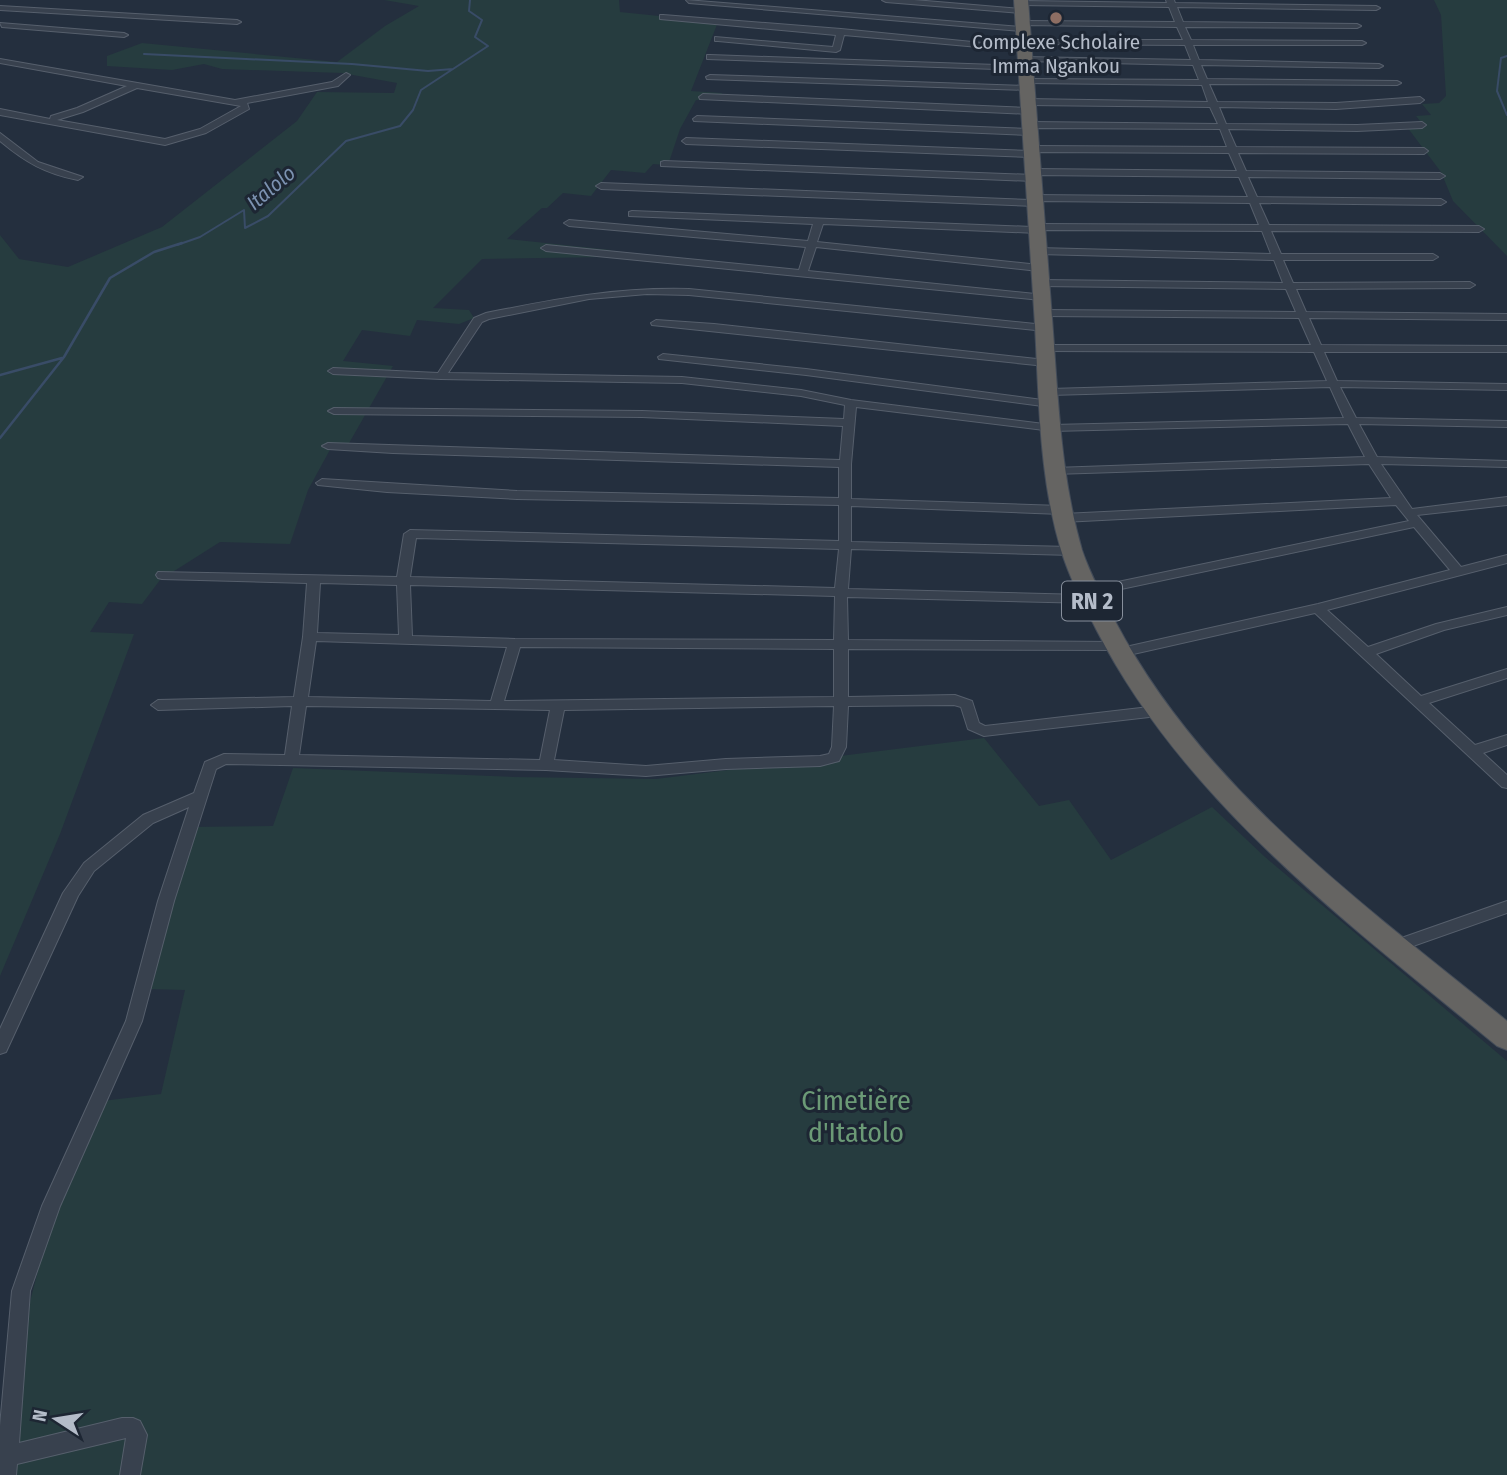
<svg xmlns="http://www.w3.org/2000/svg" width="1507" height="1475" font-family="'Fira Sans Condensed',sans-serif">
<rect width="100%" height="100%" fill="#242f3e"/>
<!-- green -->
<path fill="#263c3f" d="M384,0H619L620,12L718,22L691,91L722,93L721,98L696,100L680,129L668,165L653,164L645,173L611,170L591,196L563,193L547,208H542L507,239L611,250L606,257L482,259L433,308L469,310L474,318L459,324L417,320L410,336L362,330L343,361L393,366L348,445L332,446L308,490L290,544L220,542L160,580L142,604L109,602L90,632L134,634L60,834L0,976V235L19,259L68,267L162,227L297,121L317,92L394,93L397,83L342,73L222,69L204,64L172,70L107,66V56L142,43L337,62L385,26L419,6Z
M1434,0H1507V256L1453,201L1441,172L1407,127L1424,126L1416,116L1431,115L1422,104L1439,103L1446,96L1441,15Z
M984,738L1039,806L1069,800L1111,860L1212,807L1265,857L1507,1061V1475H0V1418L56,1201L102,1101L161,1094L185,990L147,989L188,827L273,826L293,768L514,777L656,779Z"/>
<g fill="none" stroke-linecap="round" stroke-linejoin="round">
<!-- stream-far1 -->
<path stroke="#394c67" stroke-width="2" d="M144,54L352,64L428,71L453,69
M1507,56L1501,58L1497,91L1507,115
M177,245L200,237L244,210L245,228L268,216L346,141L400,126L413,110L421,90L488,46L475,37L482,20L469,11L470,0"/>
<!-- stream -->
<path stroke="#394c67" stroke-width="2.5" d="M0,375L62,358
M0,438L64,357L110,278L154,252L182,243"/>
<defs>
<path id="minor" d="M686,0L1022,27L1026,29L1022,31L689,3Z
M882,0H914L1022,9L1026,11L1022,13L886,2Z
M1166,0H1174L1175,3L1376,6L1380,8L1376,10L1177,7L1183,22L1357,24L1361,26L1357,28L1185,27L1191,40L1362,41L1366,43L1362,45H1193L1199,60L1379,64L1383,66L1379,68L1201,65L1207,79L1397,81L1401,83L1397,85L1209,84L1217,102L1336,103L1420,97L1424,100L1420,103L1336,109L1219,107L1226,124L1357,125L1422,122L1426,125L1422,128L1357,131L1228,129L1236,147L1424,148L1428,151L1424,154L1238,153L1246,171L1440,173L1445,176L1440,179L1248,177L1257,197L1441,199L1446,202L1441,205L1259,203L1269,225L1479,226L1484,229L1479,232L1271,231L1281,254H1433L1438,257L1433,260H1283L1293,283L1470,282L1475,285L1470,288L1296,289L1306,312L1507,314V320L1309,318L1321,345L1507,346V352H1324L1337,381L1507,384V390L1340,387L1356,418L1507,421V427L1359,424L1377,457L1507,461V467L1381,464L1412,509L1507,497V505L1417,515L1461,567L1507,555V563L1327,610L1368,647L1436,624L1507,607V615L1444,630L1376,654L1421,696L1507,669V678L1429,703L1475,745L1507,735V745L1483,753L1507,775V788L1502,787L1315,613L1120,657L1115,656L1113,653L1115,650L848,649V697L955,695L972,701L979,723L985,726L1158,706L1165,711L1158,716L984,736L968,729L961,707L954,705L848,706L846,747L839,761L820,766L726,769L646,776L546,770L226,764L216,769L174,901L142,1021L60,1206L30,1291L19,1443L122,1418H133L140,1421L147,1435L140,1475H120L126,1438L17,1464L16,1475H0V1426L12,1291L42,1206L126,1021L158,901L189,807L153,823L94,871L78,896L6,1052L0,1054V1029L63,893L84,863L143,815L194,793L205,762L224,754L285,755L292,706L158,710L151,705L158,700L294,697L303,637L307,583L162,579L158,578L156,575L158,572L397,577L404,534L410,530L839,541V505L517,499L387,492L318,485L316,483L322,479L517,491L839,498V467L393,453L328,449L322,446L328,443L840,460L843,426L642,417L334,414L328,411L334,408L642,411L844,419L845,405L801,396L682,383L441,379L333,374L328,371L333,368L438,373L474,318L486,313C557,299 616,287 689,289L1045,325L1050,328L1045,331L689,295L647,294L589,299L489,319L482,322L448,373L682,377L801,390L851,400L1052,425L1344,418L1330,387L1050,395L1045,392L1050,389L1327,381L1314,352L1046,351L1041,348L1046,345H1311L1299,318L1043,316L1038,313L1043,310L1296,312L1286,289L1040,286L1035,283L1040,280L1283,283L1274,260L1038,254L1033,251L1038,248L1271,254L1262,231L1042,230L1037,233L823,224L817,242L1039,265L1044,268L1039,271L816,247L808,271L1045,295V299L1041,300L546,251L541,248L546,245L799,270L806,247L569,226L564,223L569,220L808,241L813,224L629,216V212L632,211L1032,227L1037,224L1259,225L1250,203L1037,201L1040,203L1035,206L601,189L596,186L601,183L1031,200L1029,198L1034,195L1248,197L1239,177L1033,175L1028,172L1033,169L1237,171L1229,153L1033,152L1036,154L1032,157L686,144L682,141L686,138L1031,151L1028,149L1032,146L1227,147L1220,129L1031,128L1027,125L1031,122L1218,124L1210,107L1028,105L1024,102L1028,99L1208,102L1202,85L1027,83L1023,81L1027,79L1199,80L1193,65L1024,61L1020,59L1024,57L1191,60L1185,45L1023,44L1019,42L1023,40H1183L1177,27L1022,25L1018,23L1022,21L1175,22L1169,7L1022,5L1018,3L1022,1L1167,3ZM856,407L1052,431L1348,424L1365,457L1054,468L1048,471L1054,474L1369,464L1391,498L1063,514L1057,518L1063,522L1396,505L1409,521L1089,588L1085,589L1083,592L1084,595L848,589L851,549L1072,555L1078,551L1072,547L851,542V506L1061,514L1067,510L1061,506L851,499V464ZM1414,527L1450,570L1318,604L1121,648V643L1116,642L848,640L847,597L1092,603L1098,599L1093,595ZM416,538L839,549L835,588L410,577ZM320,583L397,585L399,635L317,633ZM410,585L835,596L834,640L515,639L412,636ZM316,641L507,647L491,701L308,697ZM520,647L834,649V697L504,701ZM306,706L550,710L540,760L299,755ZM834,706L832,747L829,754L820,756L726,759L646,766L554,760L564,710Z
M0,6L237,20L241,22L237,24L0,10Z
M663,15L841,29L1024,47L1028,49L1024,51L844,35L840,50L836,52L718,41H715V37L833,47L836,35L660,19V15Z
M0,23L124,33L128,35L124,37L2,27Z
M710,55L1026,66L1030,68L1026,70L707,59V55Z
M0,59L235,100L332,82L346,73L350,75L338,86L247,103L249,109L206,133L165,145L0,115V109L50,119L51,116L77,108L127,86L0,63ZM137,88L241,106L200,129L165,139L57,120L83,112Z
M710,75L1027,86L1031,88L1027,90L707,79L706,77Z
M703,94L1030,108L1034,111L1030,114L700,99L699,97Z
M697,116L1031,129L1035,132L1031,135L694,121L693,119Z
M0,133L38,162L83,177L78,180C46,174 25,162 0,141Z
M664,161L1033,175L1038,178L1033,181L661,166V162Z
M656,320L714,324L1046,360L1051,363L1046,366L652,325L651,323Z
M663,354L806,369L1050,401L1056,404L1050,407L806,375L659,359L658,357Z
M1507,901V913L1396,952L1390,950L1388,946L1390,942Z"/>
<path id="trunk" d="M1014,0H1028C1036,106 1044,212 1052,318C1058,395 1060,474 1082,550C1090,574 1103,598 1115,621C1203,789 1363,904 1507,1021V1050L1497,1046C1349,924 1185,803 1096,629C1083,603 1069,577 1061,550C1039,477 1039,400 1035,325C1028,217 1021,108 1014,0Z"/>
</defs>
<!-- minor casing -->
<use href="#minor" stroke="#565f6c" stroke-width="2"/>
<!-- trunk casing -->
<use href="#trunk" stroke="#434c59" stroke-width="2"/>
<!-- minor -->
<use href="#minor" fill="#38414e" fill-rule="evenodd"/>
<!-- trunk -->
<use href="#trunk" fill="#656462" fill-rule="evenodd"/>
</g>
<!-- markers -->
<circle fill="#8d6e63" stroke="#1d2633" stroke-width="2.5" cx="1056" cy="18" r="7"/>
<g text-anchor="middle" stroke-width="6" stroke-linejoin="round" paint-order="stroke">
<!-- far-poi labels -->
<g font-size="21" fill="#b4bcc9" stroke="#1d2633">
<text x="1056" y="49">Complexe Scholaire<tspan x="1056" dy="24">Imma Ngankou</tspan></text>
</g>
<!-- far-water labels -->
<g font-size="21" font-style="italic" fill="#7c92b1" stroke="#1d2633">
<text transform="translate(271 188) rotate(-40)" y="7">Italolo</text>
</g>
<!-- shield labels -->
<rect fill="#1d2633" stroke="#878f9c" stroke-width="2" x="1062" y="581.5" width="60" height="39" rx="5"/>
<g font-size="23" font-weight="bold" fill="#b4bcc9">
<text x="1092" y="609">RN 2</text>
</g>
<!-- near-park labels -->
<g font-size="28" fill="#6b9a76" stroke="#1d2633">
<text x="856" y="1110">Cimetière<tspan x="856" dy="32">d'Itatolo</tspan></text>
</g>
</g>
<!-- north arrow -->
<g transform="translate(56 1419) rotate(282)" stroke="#1d2633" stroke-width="5" paint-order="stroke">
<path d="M0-5L12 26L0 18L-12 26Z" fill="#b4bcc9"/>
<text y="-10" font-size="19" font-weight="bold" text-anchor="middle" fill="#b4bcc9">N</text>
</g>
</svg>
